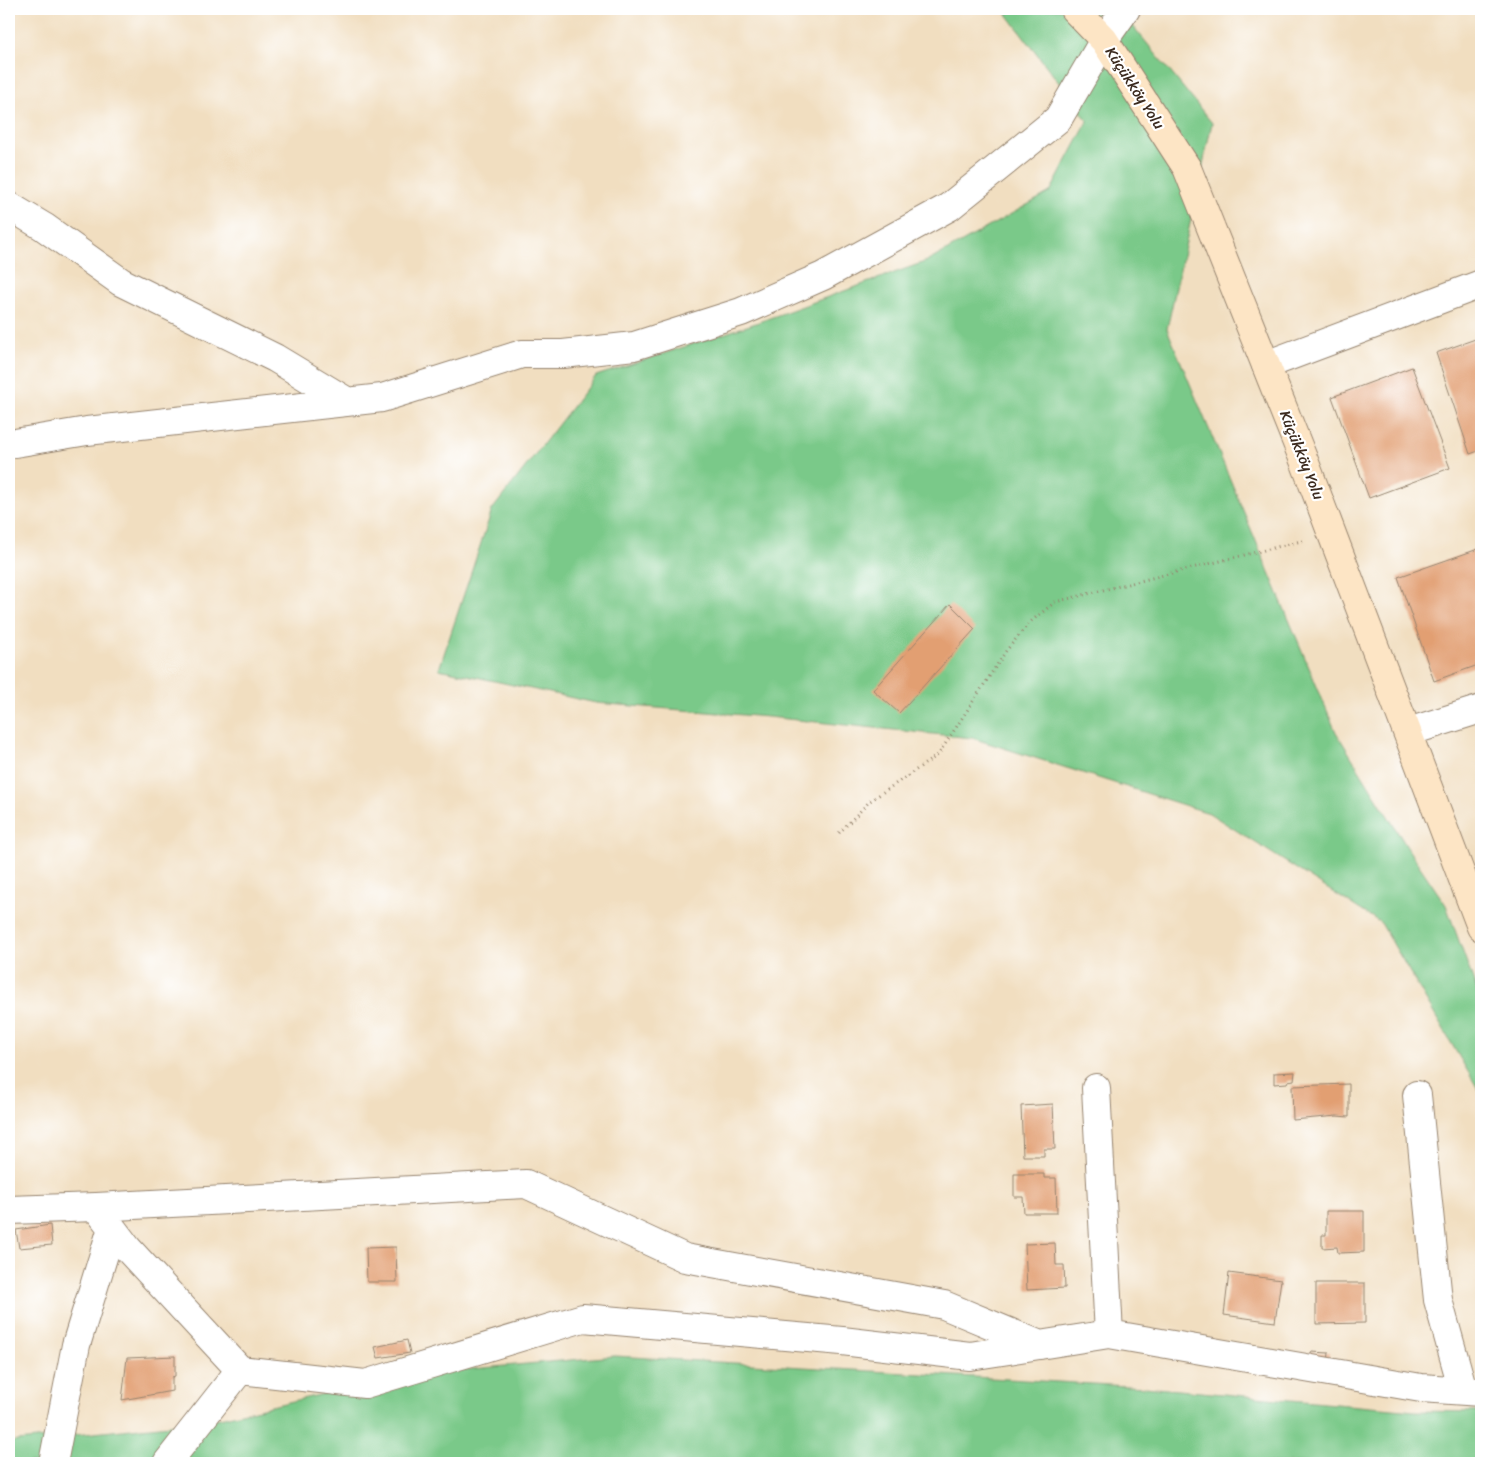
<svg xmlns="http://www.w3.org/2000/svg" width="1490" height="1472" font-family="Sriracha,sans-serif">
<rect width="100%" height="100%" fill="#fff"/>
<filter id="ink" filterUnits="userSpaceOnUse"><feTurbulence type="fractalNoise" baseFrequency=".02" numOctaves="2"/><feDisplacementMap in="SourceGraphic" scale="10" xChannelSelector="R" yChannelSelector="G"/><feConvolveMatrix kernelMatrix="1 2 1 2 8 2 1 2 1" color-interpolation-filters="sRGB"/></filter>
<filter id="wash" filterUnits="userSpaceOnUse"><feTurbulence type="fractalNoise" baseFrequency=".0096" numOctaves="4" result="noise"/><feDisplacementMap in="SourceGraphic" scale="20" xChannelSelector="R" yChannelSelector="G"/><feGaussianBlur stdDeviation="1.12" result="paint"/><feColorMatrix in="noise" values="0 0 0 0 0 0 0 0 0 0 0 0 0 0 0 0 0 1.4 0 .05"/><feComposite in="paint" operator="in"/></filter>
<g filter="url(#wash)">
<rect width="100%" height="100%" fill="#f1dec0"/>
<!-- green -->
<path fill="#7ac989" stroke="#5a7a54" d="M1003,9H1119L1212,123L1167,329L1336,732L1410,852L1446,905L1477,991L1481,1014V1094L1381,923L1209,813L972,738L768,717L596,703L439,669L492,510L596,376L753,324L930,260L1050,192L1088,121Z
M615,1356L1144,1387L1415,1411L1481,1412V1463H9V1442L207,1421L405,1375Z"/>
<g id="blocks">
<!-- building -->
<path fill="#e29f72" d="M1481,337V450L1470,454L1436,353Z
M1412,367L1450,468L1369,498L1332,397Z
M1481,548V664L1434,681L1398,577Z
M950,604L975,629L899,713L873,690Z
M1295,1072L1294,1080L1288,1081L1287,1083L1274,1084V1073Z
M1349,1084V1117L1337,1116L1293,1120L1292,1086Z
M1053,1104L1055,1149H1044V1156H1023L1021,1106Z
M1014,1174H1044V1178H1056L1057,1213H1024L1023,1197H1014Z
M1326,1211H1364V1252L1338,1253L1337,1247L1322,1248V1235H1326Z
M50,1225L52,1245L19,1248L16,1230Z
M1055,1243L1056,1265H1064L1065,1288L1027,1290L1025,1244Z
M396,1247L397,1282H367L366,1248Z
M1229,1273L1281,1280L1275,1322L1224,1315Z
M1316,1283H1365V1323L1316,1324Z
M407,1340L410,1353L378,1358L375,1347Z
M1311,1352L1329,1353L1328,1364L1310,1362Z
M175,1356V1376L172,1377V1391L122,1400L127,1358Z"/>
</g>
</g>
<g filter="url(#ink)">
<use href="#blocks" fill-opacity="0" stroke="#96846f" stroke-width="1"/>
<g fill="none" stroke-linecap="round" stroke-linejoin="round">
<defs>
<path id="street" d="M9,206L44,227L121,282L275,358L348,402
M1266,365L1481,284
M9,444L87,431L382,398L522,354H563L634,346L741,312L823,276L949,207L1058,119L1104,40L1126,9
M1408,732L1481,709
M1096,1088L1109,1334
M1417,1095L1438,1300L1463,1390
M96,1207L128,1249L240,1370L365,1384L583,1318L842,1341L970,1356L1109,1334L1421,1388L1481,1392
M9,1210L96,1207L526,1184L685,1258L944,1305L1040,1345
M53,1463L76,1345L112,1228
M167,1463L240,1370"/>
<path id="secondary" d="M1074,9L1104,40L1187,168L1305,463L1481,927"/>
</defs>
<!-- street casing -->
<use href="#street" stroke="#96846f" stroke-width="30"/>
<!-- secondary casing -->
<use href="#secondary" stroke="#96846f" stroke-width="30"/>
<!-- path -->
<path stroke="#96846f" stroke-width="3" stroke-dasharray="1 4" stroke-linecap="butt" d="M839,833L870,801L938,755L1006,651L1029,623L1055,602L1305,540"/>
<!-- street -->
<use href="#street" stroke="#fff" stroke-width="28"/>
<!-- secondary -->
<use href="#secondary" stroke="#fde5c5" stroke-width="28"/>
</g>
</g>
<g text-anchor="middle" stroke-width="4.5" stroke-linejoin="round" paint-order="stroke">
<!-- street labels -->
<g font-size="15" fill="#3b2a1e" stroke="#fff">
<text transform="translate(1135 88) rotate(57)" y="5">Küçükköy Yolu</text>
<text transform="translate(1302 455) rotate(68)" y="5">Küçükköy Yolu</text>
</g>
</g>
<!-- margin -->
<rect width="1490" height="1472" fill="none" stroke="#fff" stroke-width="30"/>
</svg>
